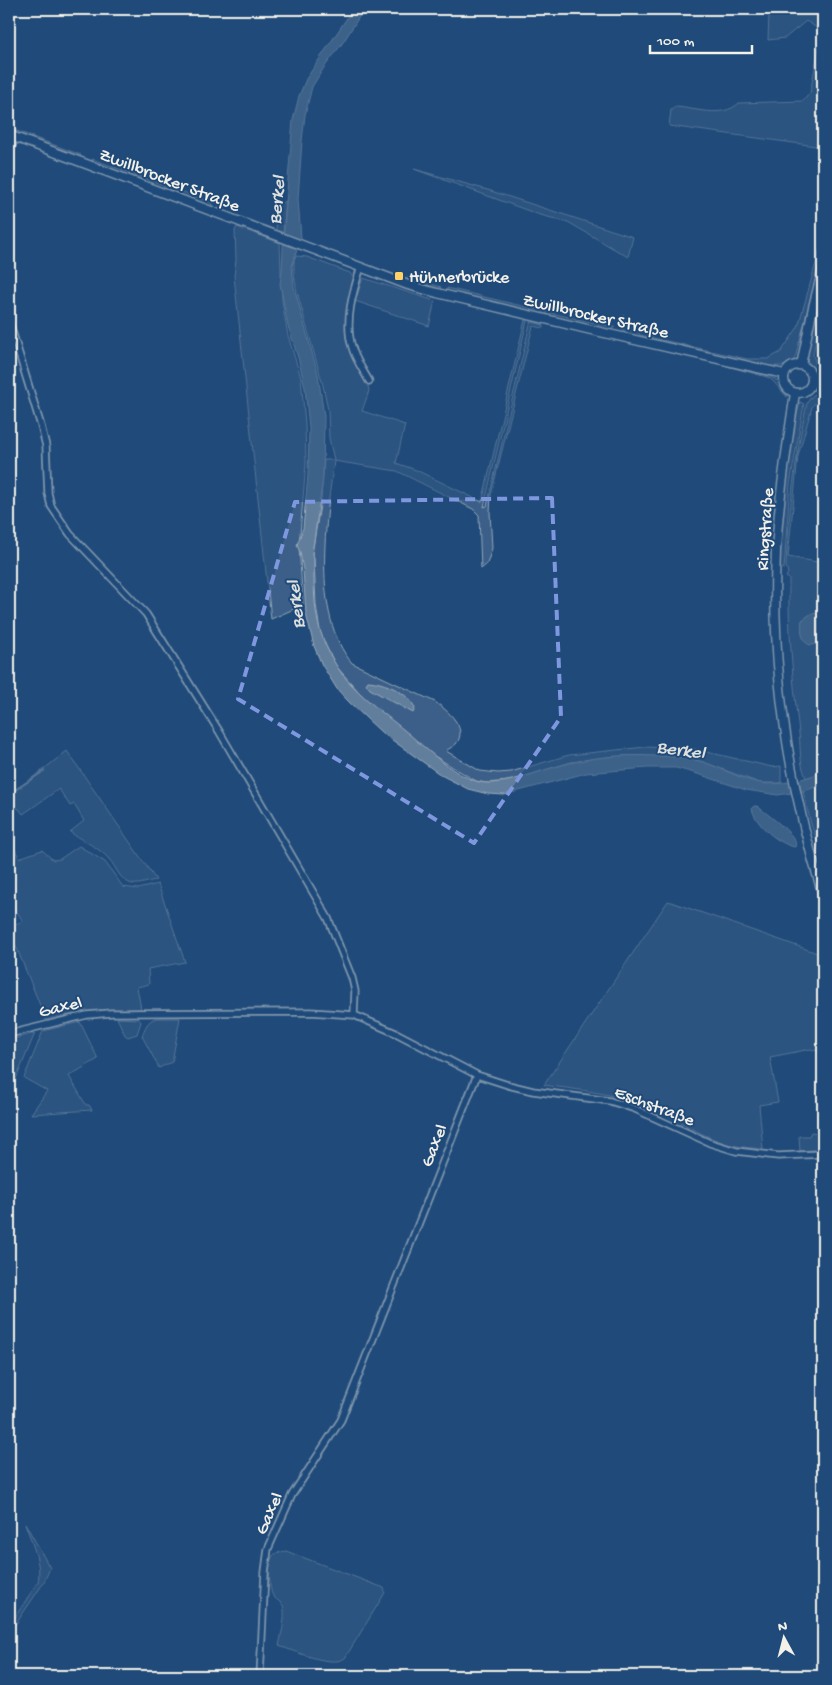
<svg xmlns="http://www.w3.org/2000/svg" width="832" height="1685" font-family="'Gochi Hand',sans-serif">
<rect width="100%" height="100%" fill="#1f4a7a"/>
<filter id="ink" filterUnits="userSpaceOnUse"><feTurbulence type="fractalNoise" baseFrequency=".02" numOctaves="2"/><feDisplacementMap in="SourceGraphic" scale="10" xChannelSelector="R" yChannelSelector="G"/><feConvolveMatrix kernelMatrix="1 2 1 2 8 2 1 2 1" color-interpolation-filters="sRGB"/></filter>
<g filter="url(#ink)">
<!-- green -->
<path fill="#3a5f88" stroke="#97a8b8" d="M753,9H823V147L669,126L671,110L675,107C696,108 722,119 739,103L803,101L810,93L822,31L806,21L785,38L768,40L769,14L754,10Z
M9,128L81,155L79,157L71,155L9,131Z
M92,159L211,202L213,208L143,181L142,179L136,176L134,178L93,162Z
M414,169L491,191L633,237L628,257L568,222L540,215Z
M286,201L283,234L276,231L277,206Z
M237,227L280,243L282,301L288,336L301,378L305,424L306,463L299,546L303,605L271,619L234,276L236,260L235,230Z
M823,238V253L795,358L792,362L785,366H769L739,361L626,334C620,328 622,322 623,315L632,323L640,335L747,359H768L781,352L798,327Z
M296,256L307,257L350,273L354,279L346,328L367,380L369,391L362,411L405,425L396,463L416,470L482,502L524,324L525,320L527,321L484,507L487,506L530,324L531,322L544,325L543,328L533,326L491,495L490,512L492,548L487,564L481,569L479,515L473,509L397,471L334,461C326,519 311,615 352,663L435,702C447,710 469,728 456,744C454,746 448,749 446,751L480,771L498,773L511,772L569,755L645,747L694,749L772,767L781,766V783H760L697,760L623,756L571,762L510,781L486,783L476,781L431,754L381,713L367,701L336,666L324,642L320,631L316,605L314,559L312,554L321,499L324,460H334L329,438L328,410L323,385L297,292L294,274V259Z
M408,277L441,287L438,289L409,281Z
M363,278L435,301L429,326L355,301Z
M823,278V299L813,355L820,377C814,375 810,369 808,363C804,347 819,296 823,278Z
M447,288L547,312L546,315L448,292Z
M823,310V325L819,353L823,358V375C811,356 818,331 823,310Z
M551,313L614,327H615L610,330L550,316Z
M697,357L771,377C780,381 787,387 787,397L772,380L767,377L697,358Z
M817,393L823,394V399L815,403L812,407L798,456L788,557L823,563V772L806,778C799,760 801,752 799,733C793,682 788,631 789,579L786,577L788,573L786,566C789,510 795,457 807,403L811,397Z
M800,402L804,404L790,484L784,569L779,567L781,523L790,446Z
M67,751L156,880C149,881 140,885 133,884C120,882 117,868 109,859C99,847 82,841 70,832L84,821L74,804L70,806L59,789L23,814L18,808L9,812V794L39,773Z
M823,784V858L811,824L803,791Z
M9,836L19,858L42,850L53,860L60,859L79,846L105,862L123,887L138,889L158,884L185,962L148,969L149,984L137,987L141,1009C107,1010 79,1012 46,1020L9,929V927L23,921L9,900Z
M668,901L823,955V1056L817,1051L811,1049L770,1057L778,1102L759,1105L763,1149C751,1148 737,1147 725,1143C698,1135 675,1117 649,1107C616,1093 578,1090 544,1085Z
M117,1018L139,1019L141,1022L137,1034L128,1037L125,1035Z
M156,1018H180L172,1062L159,1068L142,1036C145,1028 147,1021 156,1018Z
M80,1022L98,1059L69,1076L86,1105H89L92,1110L31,1114L47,1091L24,1078L43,1031Z
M35,1033L9,1096V1040Z
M811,1132L823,1134V1149L800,1151L799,1136H809Z
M25,1523L50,1568L44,1582L9,1634V1626L38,1582C42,1563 31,1542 25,1523Z
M286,1551L384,1588L385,1592L383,1596L345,1658C332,1668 295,1651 279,1646C281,1635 285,1622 284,1611C284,1602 278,1602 273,1596C269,1590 268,1563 272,1557C275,1552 281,1552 286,1551Z"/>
<!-- water -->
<path fill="#627e9d" stroke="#9cacbb" d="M353,9H364L344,41L323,69L312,87L305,115L302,141L298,199L301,237L292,266L294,287L318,374L324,416L323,479L312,554L314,559C314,586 313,615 324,641C328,652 335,664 342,674C362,698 386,715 409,734C429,751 462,783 488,783C513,783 535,772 558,766C589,757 623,754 655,756C668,756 684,757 696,760C718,765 738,779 761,783C781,786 804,779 823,772V784L804,791L778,795L746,790L701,775L676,768H647L586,773L504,795L488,794L468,789L441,775L381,732L349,702L337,689L322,665L314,646L306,614L303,570L300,552L297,545L303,528L308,475L309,428L305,388L299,361L288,326L280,284L282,271L284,227L293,120L299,96L306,79Z
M812,613L817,614L823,622V639C806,655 799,636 802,620Z
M368,681C384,682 408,692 415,708L413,713L370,689L366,684Z
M754,806H757C766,813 789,830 794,839C796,843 796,843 795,847C780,845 754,824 752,808Z"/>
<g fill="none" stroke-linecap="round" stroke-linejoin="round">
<!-- stream -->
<path stroke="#9cacbb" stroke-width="2" d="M9,794L44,771"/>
<defs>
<path id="minor" d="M9,155L15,137
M361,267C353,291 344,322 352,347C355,359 363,370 369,381
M9,321L41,426L46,446L48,493L51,506L70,534L146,614L219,731L328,918L352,978L355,991L354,1015
M9,1034L87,1015L111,1013L311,1012L354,1015L398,1034L477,1075L508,1085L533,1091L610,1101L635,1109L710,1143L736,1151L778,1156L823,1154
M260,1676L265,1572L268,1549L292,1495L341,1420L477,1075"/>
<path id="tertiary" d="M812,381L823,384"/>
<path id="secondary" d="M9,135L408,285L437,293L587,329L784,374
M784 379a14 14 0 1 1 28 0a14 14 0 1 1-28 0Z
M801,365L813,307L823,268
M795,393C787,445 779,498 776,551C771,668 788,783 823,895"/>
</defs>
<!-- minor casing -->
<use href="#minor" stroke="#f4f1e8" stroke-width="9"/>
<!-- tertiary casing -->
<use href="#tertiary" stroke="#f4f1e8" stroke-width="11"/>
<!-- secondary casing -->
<use href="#secondary" stroke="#f4f1e8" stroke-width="11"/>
<!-- minor -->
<use href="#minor" stroke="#1f4a7a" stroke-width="5.5"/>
<!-- tertiary -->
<use href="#tertiary" stroke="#1f4a7a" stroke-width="7"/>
<!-- secondary -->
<use href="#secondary" stroke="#1f4a7a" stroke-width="8"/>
</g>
</g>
<!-- marked area -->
<path d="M0 0H832V1685H0ZM552,498L561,717L474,843L238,699L295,502Z" fill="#1f4a7a" fill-opacity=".55" fill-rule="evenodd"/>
<path fill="none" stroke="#7e97df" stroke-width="4" stroke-dasharray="10 6" stroke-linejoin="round" d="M552,498L561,717L474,843L238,699L295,502Z"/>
<!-- markers -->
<rect fill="#ffd166" stroke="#1f4a7a" stroke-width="2" x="394" y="271" width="10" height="10" rx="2.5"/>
<g text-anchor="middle" stroke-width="4" stroke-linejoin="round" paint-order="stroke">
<!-- street labels -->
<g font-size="18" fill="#f4f1e8" stroke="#1f4a7a">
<text transform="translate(170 179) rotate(21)" y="6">Zwillbrocker Straße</text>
<text transform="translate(596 315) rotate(13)" y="6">Zwillbrocker Straße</text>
<text transform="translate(764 529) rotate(-86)" y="6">Ringstraße</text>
<text transform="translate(60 1006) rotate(-13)" y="6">Gaxel</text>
<text transform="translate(655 1105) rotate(21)" y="6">Eschstraße</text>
<text transform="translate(433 1145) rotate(-68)" y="6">Gaxel</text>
<text transform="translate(268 1513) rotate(-66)" y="6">Gaxel</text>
</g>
<!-- poi labels -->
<g font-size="18" fill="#f4f1e8" stroke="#1f4a7a" text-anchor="start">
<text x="409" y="282">Hühnerbrücke</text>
</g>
<!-- water labels -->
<g font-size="19" font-style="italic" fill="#dee0dd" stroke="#1f4a7a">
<text transform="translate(275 200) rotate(-85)" y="7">Berkel</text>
<text transform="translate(294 605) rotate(-97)" y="7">Berkel</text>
<text transform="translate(681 748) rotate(8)" y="7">Berkel</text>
</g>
</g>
<!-- margin -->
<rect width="832" height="1685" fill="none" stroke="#1f4a7a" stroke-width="30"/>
<rect x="15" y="15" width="802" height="1655" fill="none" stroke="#f4f1e8" stroke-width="2" filter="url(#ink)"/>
<!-- north arrow -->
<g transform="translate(784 1638) rotate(353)" stroke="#1f4a7a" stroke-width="4" paint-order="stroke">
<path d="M0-4L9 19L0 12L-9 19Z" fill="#f4f1e8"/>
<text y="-8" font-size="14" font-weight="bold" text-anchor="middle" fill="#f4f1e8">N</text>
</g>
<!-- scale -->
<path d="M650 45v8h102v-8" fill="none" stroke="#f4f1e8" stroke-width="2.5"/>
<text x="657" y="45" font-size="15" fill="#f4f1e8" stroke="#1f4a7a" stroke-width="4" paint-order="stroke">100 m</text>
</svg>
